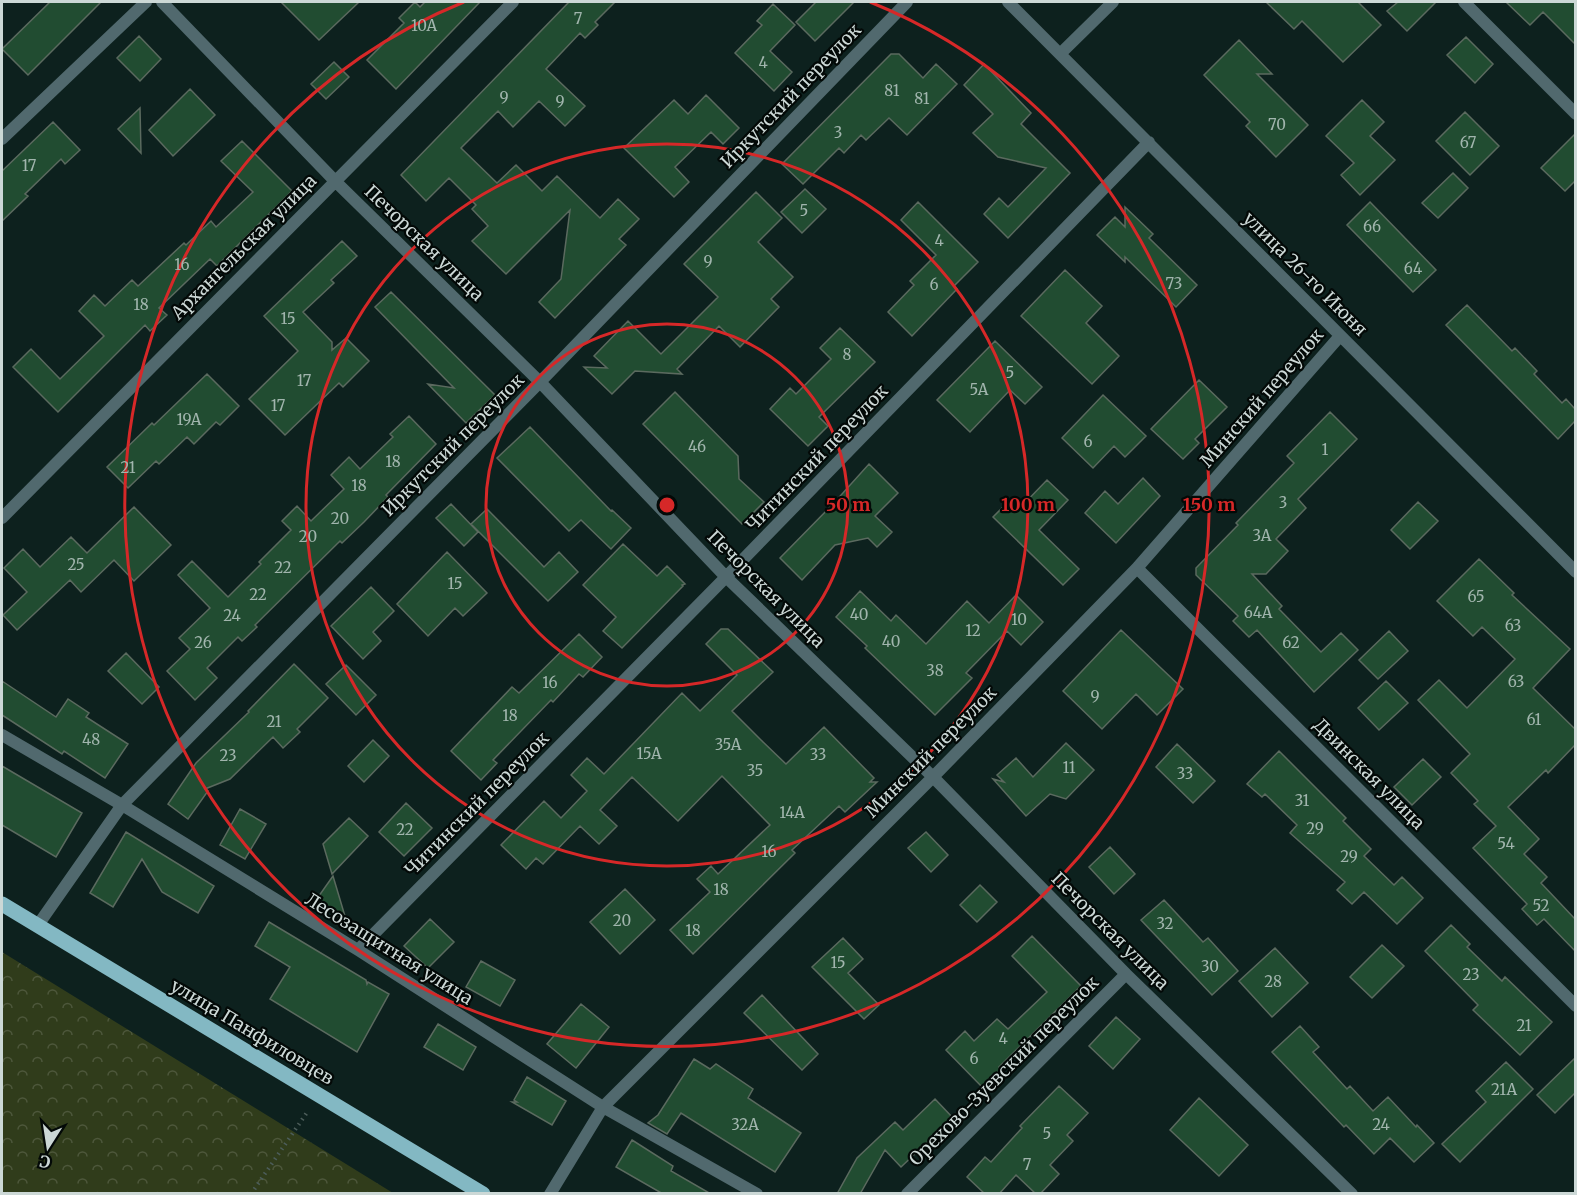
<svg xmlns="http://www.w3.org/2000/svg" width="1577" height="1195" font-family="Merriweather,serif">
<defs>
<pattern id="forest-crowns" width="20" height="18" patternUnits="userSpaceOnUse" patternTransform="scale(1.5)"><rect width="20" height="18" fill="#303c1b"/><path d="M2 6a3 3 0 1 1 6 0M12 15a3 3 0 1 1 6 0" fill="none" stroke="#4d573b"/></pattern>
</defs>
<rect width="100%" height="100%" fill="#0d211e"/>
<!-- forest -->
<path fill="url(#forest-crowns)" d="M2,952L393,1193H2Z"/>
<!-- building -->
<path fill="#214c31" stroke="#5b6a5f" stroke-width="1.5" d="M50,2H101L28,75L2,49Z
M281,2H359L319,40Z
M415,2L420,7L425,2H480L396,89L367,60L404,23L399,18Z
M569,2H615L595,22L598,25L585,38L580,33L546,69L585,106L565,126L539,101L513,127L498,111L461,148L497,183L516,165L542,191L557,176L600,218L618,199L639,219L619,239L626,245L555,318L539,302L561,279L570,210L506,274L472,241L488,226L472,209L476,205L449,178L426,201L401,175Z
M816,2H854L815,41L796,22Z
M1266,2H1358L1381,25L1343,62L1302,21L1294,29Z
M1398,2H1436L1407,31L1387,11Z
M1506,2H1575V44L1543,12L1530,25Z
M773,4L795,25L770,51L792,72L774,91L735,53L762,25L757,21Z
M139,36L161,59L140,81L117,58Z
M1466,37L1493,64L1475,83L1447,55Z
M1239,40L1272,74H1257L1308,125L1276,157L1246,126L1250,122L1204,75Z
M891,54H899L923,78L936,64L957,84L907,135L889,118L866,140L861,135L844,153L839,148L803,184L782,164Z
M334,62L349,77L326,99L311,84Z
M984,64L1031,113L1021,124L1070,173L1008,238L984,214L999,198L1008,207L1046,168L998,157L973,133L993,114L964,85Z
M190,89L215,115L173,156L149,130Z
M706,95L739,128L723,144L711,132L675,167L689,182L674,197L624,148L674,100L688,114Z
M1362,100L1384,122L1370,136L1395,160L1360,195L1341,175L1354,163L1326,136Z
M140,108L141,153L118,129Z
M1465,112L1499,146L1470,175L1436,141Z
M53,122L80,150L65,164L61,159L25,194L28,196L2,221V171Z
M1575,134V181L1565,191L1541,168Z
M242,141L292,191L217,266L210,259L159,308L167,315L150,331L145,325L58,412L13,367L31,349L60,379L104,336L79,311L94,295L105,306L132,280L138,286L184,243L186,245L211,221L216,227L253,192L221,161Z
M1453,173L1468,188L1438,218L1422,203Z
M805,189L826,209L802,233L781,212Z
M756,192L782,218L758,242L793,277L771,299L779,307L740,347L719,326L677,369L682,374L635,371L612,394L584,367L607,368L594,356L628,321L661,354L718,297L684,264Z
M918,202L978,262L954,286L957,289L912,336L888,312L914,285L910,281L936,255L901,220Z
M1370,202L1436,270L1413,292L1347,225Z
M1125,207L1153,234L1149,238L1197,285L1176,307L1125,257V262L1097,235L1115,217L1125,227Z
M342,241L357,256L331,280L334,283L303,312L332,342V350L346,338L369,361L343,387L339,383L285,435L249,399L298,351L264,316Z
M1065,270L1102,306L1086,323L1119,356L1092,384L1021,316Z
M391,292L495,395L466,423L428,384L454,388L375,307Z
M1467,305L1512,351L1515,348L1537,371L1534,374L1562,403L1566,399L1575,409V421L1558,439L1446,325Z
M840,328L875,362L819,417L828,426L808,446L770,409L790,388L796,394L831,359L820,348Z
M995,341L1042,387L1025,404L1010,390L970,432L937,400Z
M207,374L239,406L220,425L216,422L194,444L187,437L159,464L156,461L128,488L107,467L152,423L154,425Z
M1199,380L1227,407L1195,439L1199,443L1183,459L1151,429Z
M675,392L738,456L739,479L764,502L742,524L643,424Z
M1103,395L1146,436L1125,457L1114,446L1093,468L1062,438Z
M1330,412L1357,439L1298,499L1306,508L1276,539L1288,551L1266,574H1252L1282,606L1279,609L1321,652L1341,633L1358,650L1314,692L1257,630L1249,637L1233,621L1238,616L1196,575V568L1238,525L1236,523L1294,463L1287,456Z
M409,416L436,444L386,495L388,497L364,522L342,543L340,541L255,625L257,627L242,641L238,637L207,668L217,678L195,700L167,671L190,649L179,638L210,608L178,575L192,561L228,597L261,564L259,562L291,530L282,521L297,506L311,521L344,489L331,475L349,457L360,469L393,437L390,434Z
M530,427L611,511L612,510L631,528L611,549L581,520L569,531L497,458Z
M869,464L898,493L875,516L892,532L877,547L868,538L835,545L802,580L780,558L833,504Z
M1143,478L1160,496L1116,543L1085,513L1105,491L1118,504Z
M1047,480L1068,500L1039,530L1079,569L1063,585L993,517L1009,501L1018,510Z
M1418,502L1438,521L1410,549L1391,530Z
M451,504L478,532L464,546L436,518Z
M134,507L171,545L134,581L114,560L81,592L70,580L17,630L3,615L27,592L4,568L23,549L40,567L71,537L87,553Z
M487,509L544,567L559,552L578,572L548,601L471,524Z
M623,544L657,576L667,566L685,584L682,585L683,586L622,648L603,631L616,617L583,585Z
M447,552L487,593L463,616L455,608L428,636L397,604Z
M1479,559L1514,593L1512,595L1570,649L1533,688L1575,729V745L1548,773L1546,770L1508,807L1539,839L1524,854L1547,877L1541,883L1575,919V951L1544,919L1537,925L1522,909L1527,904L1473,848L1496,826L1474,804L1478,801L1451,773L1470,754L1418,700L1439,680L1467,708L1515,659L1482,627L1473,636L1437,601Z
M371,587L394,611L373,632L381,641L363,659L331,626Z
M860,591L891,621L896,615L926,644L967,601L989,623L1016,595L1043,622L1021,645L1007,631L966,673L972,678L935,715L865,648L867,646L836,617Z
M721,629H728L773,672L732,711L761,740L786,764L824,727L874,778L870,782H877L845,812L839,806L792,850L795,853L693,954L670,930L710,892L697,879L711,866L718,874L770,825L722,776L678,821L632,777L600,810L617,826L599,844L580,826L543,864L536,858L526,869L501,845L544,801L561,818L587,791L571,775L587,758L604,774L682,693L700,711L737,675L706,644Z
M1121,630L1183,689L1157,715L1136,694L1102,729L1063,691Z
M1389,631L1408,651L1378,679L1359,660Z
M579,634L602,657L583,677L579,674L553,702L551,700L493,760L497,763L481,780L451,751L512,687L519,693Z
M126,653L159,687L142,704L108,671Z
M294,664L328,698L297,729L300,732L283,748L273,737L230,779L205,789L208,791L188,819L168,804L196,763L249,712L248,711Z
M346,665L376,695L356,715L326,684Z
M2,681L56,717L68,699L89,713L86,717L128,744L105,778L64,751L62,754L2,715Z
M1386,681L1408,703L1379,730L1358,708Z
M373,740L389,756L364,782L348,766Z
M1066,743L1094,770L1066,799L1050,794L1026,816L993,779L1004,782L997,775L1016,758L1033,777Z
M1177,744L1215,781L1193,803L1156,767Z
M1279,751L1346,818L1343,821L1371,849L1364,856L1394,885L1402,877L1423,898L1397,924L1364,892L1352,904L1337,890L1345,882L1290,833L1297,825L1265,794L1262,797L1247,784Z
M1423,759L1441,777L1412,805L1394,787Z
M2,766L82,813L56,857L2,825Z
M406,803L432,828L404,856L379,832Z
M240,809L266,824L245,859L220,845Z
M349,818L368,836L332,874L323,844Z
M126,832L214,886L198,913L162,892L142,859L113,907L90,893Z
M926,832L948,855L931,872L908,848Z
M1110,847L1135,874L1114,894L1089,867Z
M333,876L347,923L316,900Z
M980,885L997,902L977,922L960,905Z
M625,889L655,920L620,954L590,922Z
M1164,900L1203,942L1208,938L1238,971L1212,995L1141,920Z
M430,919L454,942L428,968L404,946Z
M269,922L366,980L367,984L368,982L389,994L357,1052L270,999L290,967L255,946Z
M1451,925L1470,944L1467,947L1502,981L1505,977L1552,1022L1520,1055L1473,1010L1478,1005L1425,951Z
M1032,936L1081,986L999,1067L1001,1069L982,1087L946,1050L965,1031L974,1041L997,1019L1008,1029L1047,992L1012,956Z
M843,938L863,959L848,973L879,1005L864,1019L812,967Z
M1382,945L1404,966L1372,998L1350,977Z
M1275,948L1308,983L1272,1017L1239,981Z
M481,961L515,980L500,1006L466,987Z
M762,995L818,1054L802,1070L744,1013Z
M581,1004L609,1027L576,1068L547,1044Z
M1116,1017L1140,1039L1113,1069L1089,1046Z
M438,1024L476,1047L463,1070L424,1047Z
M1300,1026L1319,1047L1313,1052L1347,1089L1350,1086L1373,1111L1388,1097L1416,1127L1417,1125L1434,1143L1414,1162L1390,1138L1374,1154L1346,1125L1344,1127L1272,1052Z
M1575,1058V1093L1555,1113L1537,1095Z
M694,1059L710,1069L716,1064L753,1089L748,1098L801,1133L775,1172L681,1113L667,1134L648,1123L658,1115Z
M1506,1062L1533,1089L1460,1162L1442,1144L1486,1102L1476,1091Z
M527,1077L566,1101L552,1125L512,1102H517L514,1100Z
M1059,1086L1088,1113L1067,1135L1073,1141L1050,1165L1059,1174L1040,1194H1036L1016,1175L999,1194H985L967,1177L985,1157L991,1162L1022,1128L1020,1126Z
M1199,1098L1248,1145L1219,1176L1170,1130Z
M935,1099L953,1118L901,1167L885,1150L860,1194H837L857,1158L895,1122L903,1130Z
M632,1140L673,1166L671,1171L711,1194H663L616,1167Z"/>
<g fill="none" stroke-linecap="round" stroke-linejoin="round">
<!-- path -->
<path stroke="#4c5d5a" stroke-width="4" stroke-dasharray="1.5 4.5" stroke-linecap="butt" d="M251,1194L308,1111"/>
<!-- minor -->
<path stroke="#51696e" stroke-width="12" d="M162,2L335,181L540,382L726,577L933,777L1126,974L1352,1194
M1008,2L1576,572
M1464,2L1576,114
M1060,54L1113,2
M2,139L146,2
M2,518L513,2
M1137,568L1576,1006
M2,735L122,805L358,950L603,1107L757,1194
M38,925L122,805L540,382L907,2
M358,950L726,577L1149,142
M550,1194L603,1107L933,777L1137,568L1340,336
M907,1194L1126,974"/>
<!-- primary -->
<path stroke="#83b8c3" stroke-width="15" d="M2,904L483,1194"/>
</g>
<!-- distance rings -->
<g fill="none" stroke="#d62828" stroke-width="3">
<circle cx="667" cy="505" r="181"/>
<circle cx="667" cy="505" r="361"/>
<path d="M870 2A542 542 0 1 1 464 2"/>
</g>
<g text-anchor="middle" stroke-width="4.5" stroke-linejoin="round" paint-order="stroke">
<!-- number labels -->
<g font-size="15" fill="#a1b5ad">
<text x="578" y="24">7</text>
<text x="424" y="31">10А</text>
<text x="763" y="68">4</text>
<text x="892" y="96">81</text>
<text x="504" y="103">9</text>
<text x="922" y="104">81</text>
<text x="560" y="107">9</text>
<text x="1277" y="130">70</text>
<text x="838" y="138">3</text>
<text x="1468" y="148">67</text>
<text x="29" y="171">17</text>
<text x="804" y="216">5</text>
<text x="1372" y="232">66</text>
<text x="939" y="246">4</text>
<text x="708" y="267">9</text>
<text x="182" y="270">16</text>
<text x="1413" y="274">64</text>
<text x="1174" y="289">73</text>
<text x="934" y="290">6</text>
<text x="141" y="310">18</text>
<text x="288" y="324">15</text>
<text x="847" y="360">8</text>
<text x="1010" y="378">5</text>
<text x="304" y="386">17</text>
<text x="979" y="395">5А</text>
<text x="278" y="411">17</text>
<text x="189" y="425">19А</text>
<text x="1088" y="447">6</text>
<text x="697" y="452">46</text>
<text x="1325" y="455">1</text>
<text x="393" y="467">18</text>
<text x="128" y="473">21</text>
<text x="359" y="491">18</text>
<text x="1283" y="508">3</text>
<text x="340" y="524">20</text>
<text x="1262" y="541">3А</text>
<text x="308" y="542">20</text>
<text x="76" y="570">25</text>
<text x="283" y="573">22</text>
<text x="455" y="589">15</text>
<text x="258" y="600">22</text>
<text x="1476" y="602">65</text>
<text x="1258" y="618">64А</text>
<text x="859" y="620">40</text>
<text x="232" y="621">24</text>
<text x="1019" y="625">10</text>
<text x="1513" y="631">63</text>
<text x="973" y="636">12</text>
<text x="891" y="647">40</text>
<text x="203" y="648">26</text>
<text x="1291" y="648">62</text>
<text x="935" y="676">38</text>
<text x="1516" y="687">63</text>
<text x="550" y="688">16</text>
<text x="1095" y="702">9</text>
<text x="510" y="721">18</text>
<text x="1534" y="725">61</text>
<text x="274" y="727">21</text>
<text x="91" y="745">48</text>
<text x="728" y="750">35А</text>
<text x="649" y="759">15А</text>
<text x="818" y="760">33</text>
<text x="228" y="761">23</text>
<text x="1069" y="773">11</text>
<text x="755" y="776">35</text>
<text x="1185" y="779">33</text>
<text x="1302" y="806">31</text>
<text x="792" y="818">14А</text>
<text x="1315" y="834">29</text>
<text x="405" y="835">22</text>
<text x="1506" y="849">54</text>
<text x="769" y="857">16</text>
<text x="1349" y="862">29</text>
<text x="721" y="895">18</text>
<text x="1541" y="911">52</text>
<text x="622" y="926">20</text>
<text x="1165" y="929">32</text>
<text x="693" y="936">18</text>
<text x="838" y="968">15</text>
<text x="1210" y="972">30</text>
<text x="1471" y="980">23</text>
<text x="1273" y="987">28</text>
<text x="1524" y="1031">21</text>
<text x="1003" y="1044">4</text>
<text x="974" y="1064">6</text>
<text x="1504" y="1095">21А</text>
<text x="745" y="1130">32А</text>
<text x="1381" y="1130">24</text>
<text x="1047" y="1139">5</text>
<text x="1027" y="1170">7</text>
</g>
<!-- street labels -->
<g font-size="18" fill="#ccd8d6" stroke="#030907">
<text transform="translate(791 96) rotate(-46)" y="6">Иркутский переулок</text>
<text transform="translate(424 243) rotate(44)" y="6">Печорская улица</text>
<text transform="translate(244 247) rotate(-45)" y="6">Архангельская улица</text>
<text transform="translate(1305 274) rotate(45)" y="6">улица 26-го Июня</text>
<text transform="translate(1262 398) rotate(-49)" y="6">Минский переулок</text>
<text transform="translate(453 445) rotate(-45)" y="6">Иркутский переулок</text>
<text transform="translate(817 458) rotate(-46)" y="6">Читинский переулок</text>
<text transform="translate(766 589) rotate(45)" y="6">Печорская улица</text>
<text transform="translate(931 752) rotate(-45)" y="6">Минский переулок</text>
<text transform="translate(1369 774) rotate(45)" y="6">Двинская улица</text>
<text transform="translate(477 804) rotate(-45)" y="6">Читинский переулок</text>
<text transform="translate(1110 931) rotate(45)" y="6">Печорская улица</text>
<text transform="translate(389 949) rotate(32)" y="6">Лесозащитная улица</text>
<text transform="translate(252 1032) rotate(31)" y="6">улица Панфиловцев</text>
<text transform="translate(1004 1071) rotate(-45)" y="6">Орехово-Зуевский переулок</text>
</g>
</g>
<circle cx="667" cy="505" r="9" fill="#d62828" stroke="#030907" stroke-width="3"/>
<g font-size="18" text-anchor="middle" font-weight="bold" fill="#d62828" stroke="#030907" stroke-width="4.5" stroke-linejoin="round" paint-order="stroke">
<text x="848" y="511">50 m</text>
<text x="1028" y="511">100 m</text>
<text x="1209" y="511">150 m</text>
</g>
<!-- border -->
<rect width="1577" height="1195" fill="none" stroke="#ccd8d6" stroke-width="6"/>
<!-- north arrow -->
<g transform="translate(48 1147) rotate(192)" stroke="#030907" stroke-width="4.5" paint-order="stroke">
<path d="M0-4.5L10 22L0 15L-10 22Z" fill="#ccd8d6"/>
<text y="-9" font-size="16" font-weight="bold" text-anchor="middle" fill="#ccd8d6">С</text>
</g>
</svg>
